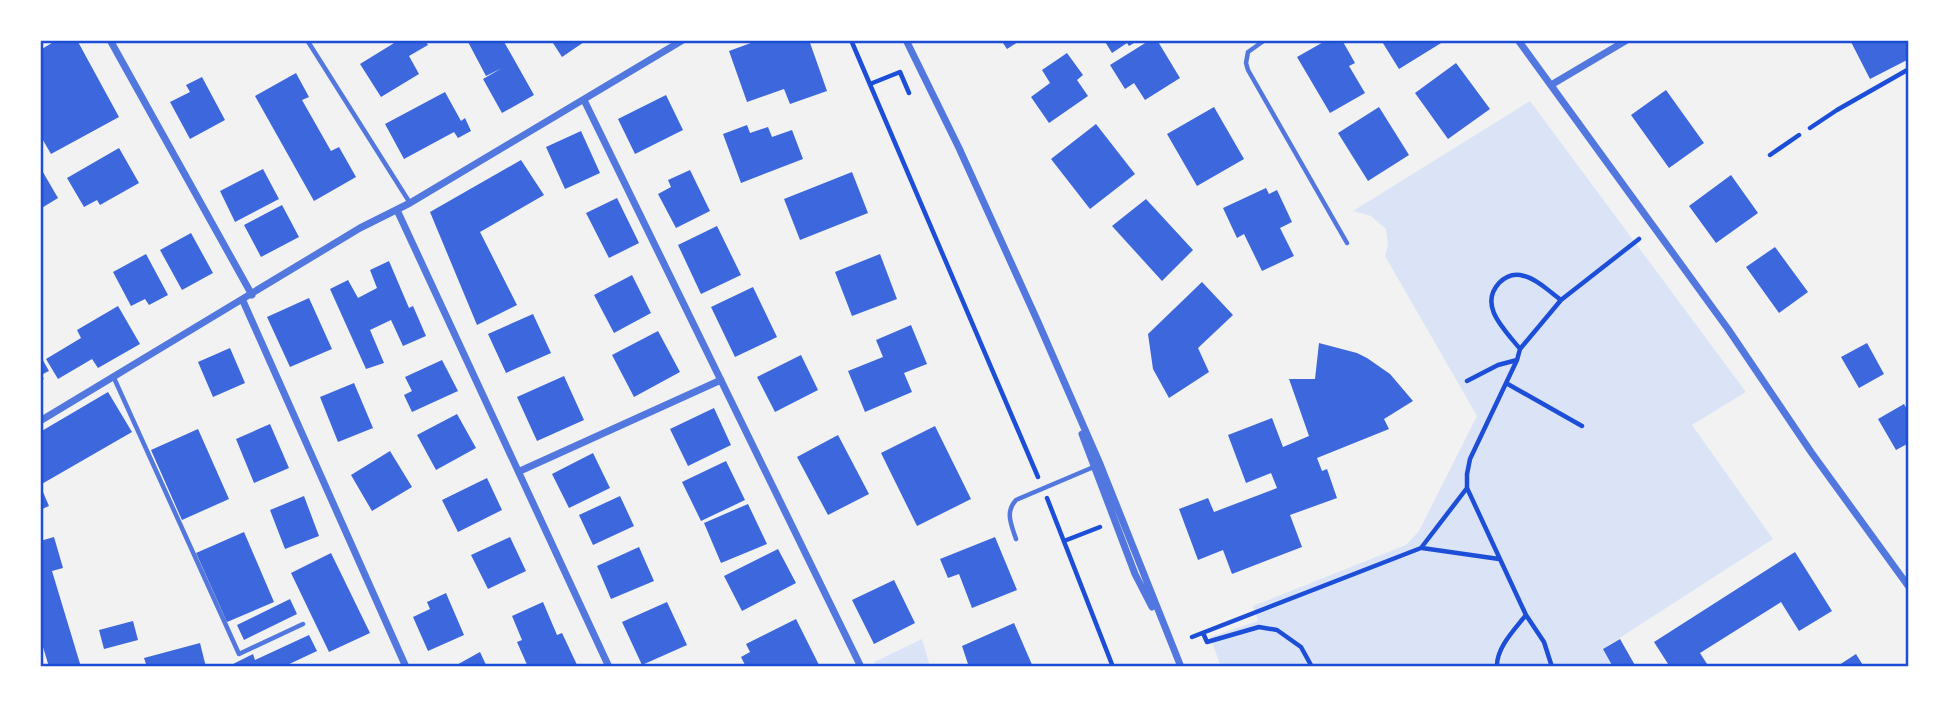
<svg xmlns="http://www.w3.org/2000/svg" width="1949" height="707" font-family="'Roboto Condensed',sans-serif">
<rect width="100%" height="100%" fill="#f2f2f2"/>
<!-- green -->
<path fill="#dbe4f7" d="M1530,101L1746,392L1692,425L1773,539L1604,648L1613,667H1221L1210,637L1258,621L1253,606L1406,545L1419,531L1477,416L1385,256L1388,245L1386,229L1371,216L1353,211Z
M922,639L930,667H876L874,662Z"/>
<!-- building -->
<path fill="#3d67dc" d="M57,40H77L119,117L51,154L40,135V50Z
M399,40H425L428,45L409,56L419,74L381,97L360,64Z
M467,40H503L534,95L502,113L483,79L502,68L486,76Z
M551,40H587L562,57Z
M759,40H809L827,91L790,104L784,89L747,102L729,51Z
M1001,40H1021L1007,49Z
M1104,40H1139L1129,46L1127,43L1112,53Z
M1150,40H1157L1180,78L1145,100L1134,83L1125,89L1110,65Z
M1327,40H1342L1355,63L1349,66L1365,93L1330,113L1297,57Z
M1381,40H1446L1399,69Z
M1850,40H1909V59L1870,79Z
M1067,53L1083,75L1077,80L1088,96L1049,123L1031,97L1050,83L1042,70Z
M1456,63L1490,109L1448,139L1415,93Z
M296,73L309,97L302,100L331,151L339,147L356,177L314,201L255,96Z
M202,77L225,120L190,139L170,102L190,92L186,85Z
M1666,90L1704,143L1669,168L1631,115Z
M445,92L461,121L465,118L471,131L458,138L454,132L404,159L385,124Z
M666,95L683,130L635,154L618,119Z
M1214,107L1244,159L1197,186L1167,134Z
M1379,107L1409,155L1368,181L1338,133Z
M1096,124L1135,174L1090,209L1051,159Z
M747,125L750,133L768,127L772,137L792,130L803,159L741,183L723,134Z
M581,131L600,173L565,189L546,147Z
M119,148L139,183L100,205L97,200L84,207L67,178Z
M521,160L544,195L480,232L517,305L477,325L430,212Z
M40,167L58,198L40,209Z
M263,169L279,199L235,222L220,191Z
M690,170L710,211L676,228L658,194L671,187L668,180Z
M852,172L868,213L800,240L784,199Z
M1731,175L1758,213L1716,243L1689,206Z
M1266,188L1269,194L1277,190L1292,222L1280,228L1294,256L1262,271L1244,234L1237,238L1223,208Z
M617,198L639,243L609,258L586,213Z
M1146,199L1193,250L1162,281L1112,226Z
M282,205L299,237L261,257L244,225Z
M717,226L741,275L701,294L678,245Z
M191,233L213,273L182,290L160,250Z
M1775,247L1808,292L1779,313L1746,267Z
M146,254L168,295L149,305L145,299L131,306L113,272Z
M880,254L897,299L852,316L835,272Z
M389,261L409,308L413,306L426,336L403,346L391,320L370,330L384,363L366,369L330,289L348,280L358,298L377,288L370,270Z
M632,275L651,313L614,333L594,295Z
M1202,282L1233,315L1198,348L1209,372L1169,398L1153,369L1148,334Z
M753,287L777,337L735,357L711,307Z
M309,298L332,349L290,367L267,317Z
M118,306L140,344L98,368L92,359L58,379L46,359L81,338L77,330Z
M533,314L551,353L506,373L488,334Z
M911,325L927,364L904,373L912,392L865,412L848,371L883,357L876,340Z
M658,331L680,372L634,397L612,355Z
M1319,343L1357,353L1367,358L1390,374L1413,401L1384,419L1389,429L1317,458L1322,471L1327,469L1337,498L1290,515L1302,547L1232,574L1223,550L1198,560L1179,509L1208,498L1214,512L1277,488L1271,473L1246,483L1228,435L1272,418L1283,447L1309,436L1289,379H1315Z
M1867,343L1884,374L1859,388L1841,357Z
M230,348L245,383L213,397L198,362Z
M40,355L49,371L41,375L44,379L40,381Z
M801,355L818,390L775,412L757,377Z
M442,360L458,391L412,412L404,395L412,391L405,377Z
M564,376L584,420L537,441L517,397Z
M354,383L373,428L338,442L320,397Z
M108,392L132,432L40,485V432Z
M1904,404L1909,413V443L1896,450L1878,419Z
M714,408L731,445L688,466L670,429Z
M457,414L476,448L436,470L417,435Z
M270,424L289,468L254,483L236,439Z
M935,426L971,499L917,526L881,453Z
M198,429L229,499L182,520L151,450Z
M838,435L869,494L828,515L797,457Z
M390,451L412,487L372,511L351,475Z
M593,453L610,488L569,508L552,474Z
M726,461L745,500L701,521L682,482Z
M487,478L502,510L458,532L442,500Z
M40,485L49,506L40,510Z
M304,496L319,536L285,549L270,510Z
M620,496L634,526L593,545L579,515Z
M748,504L767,544L721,563L704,523Z
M244,532L274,602L227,622L196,553Z
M54,537L63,568L52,571L81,667H49L40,637V541Z
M510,537L526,571L488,589L471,555Z
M995,537L1017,590L972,608L959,574L948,578L940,559Z
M639,547L654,581L611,599L597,566Z
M778,549L796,583L742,611L724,576Z
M1795,552L1832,611L1799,631L1781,602L1700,653L1709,667H1670L1654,642Z
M331,553L370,633L329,652L291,573Z
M894,580L915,623L874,644L852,600Z
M446,593L464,635L428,651L413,617L430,609L427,602Z
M290,599L297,614L244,640L237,625Z
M543,602L557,635L562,633L578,667H528L517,642L522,640L512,616Z
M667,602L687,645L642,665L622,622Z
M796,619L820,667H746L741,657L750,652L746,644Z
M133,621L138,640L104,649L99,630Z
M1014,623L1033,667H969L962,646Z
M309,635L317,651L283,667H227L253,654L255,660Z
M1620,639L1636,667H1613L1603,649Z
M200,643L206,667H147L144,658Z
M480,652L487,667H453Z
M1856,654L1864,667H1836Z"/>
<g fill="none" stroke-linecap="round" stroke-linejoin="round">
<!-- path -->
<path stroke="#1d4ed8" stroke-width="4.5" d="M851,40L1038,477
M870,84L900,72L909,93
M1810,128L1837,110L1909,69
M1770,155L1799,135
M1520,349C1505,330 1478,306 1499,283C1506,276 1515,273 1524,276C1537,279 1550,292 1561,300
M1467,381L1498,365L1517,360
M1506,383L1582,426
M1467,488L1526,615L1544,642L1552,667
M1047,498L1113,667
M1064,541L1100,527
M1422,548L1499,559
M1203,633L1207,642L1259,627L1277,630L1301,647L1312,667
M1192,637L1421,548L1467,488V474L1470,459L1517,360L1520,349L1561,300L1639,239
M1497,667C1496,648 1515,629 1526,615"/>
<!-- service -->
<path stroke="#5277de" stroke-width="4.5" d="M307,40L410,203
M1265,40L1248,52L1246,63L1248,70L1347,243
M114,378L239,654L303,624
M1016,539C1011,524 1005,512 1016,500L1096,466"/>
<!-- minor -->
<path stroke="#5277de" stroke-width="7" d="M110,40L252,295
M906,40L959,148L1038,322L1100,464L1181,667
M1518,40L1728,329L1811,452L1909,587
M1551,85L1627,40
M584,100L861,667
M397,210L609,667
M243,301L406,667
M40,421L360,228L410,203L683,40
M1082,434L1135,574L1152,607
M520,471L721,380"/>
</g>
<!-- border -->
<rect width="1949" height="707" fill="none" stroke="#ffffff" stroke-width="84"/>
<rect x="42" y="42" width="1865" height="623" fill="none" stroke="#1d4ed8" stroke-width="2.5"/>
</svg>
